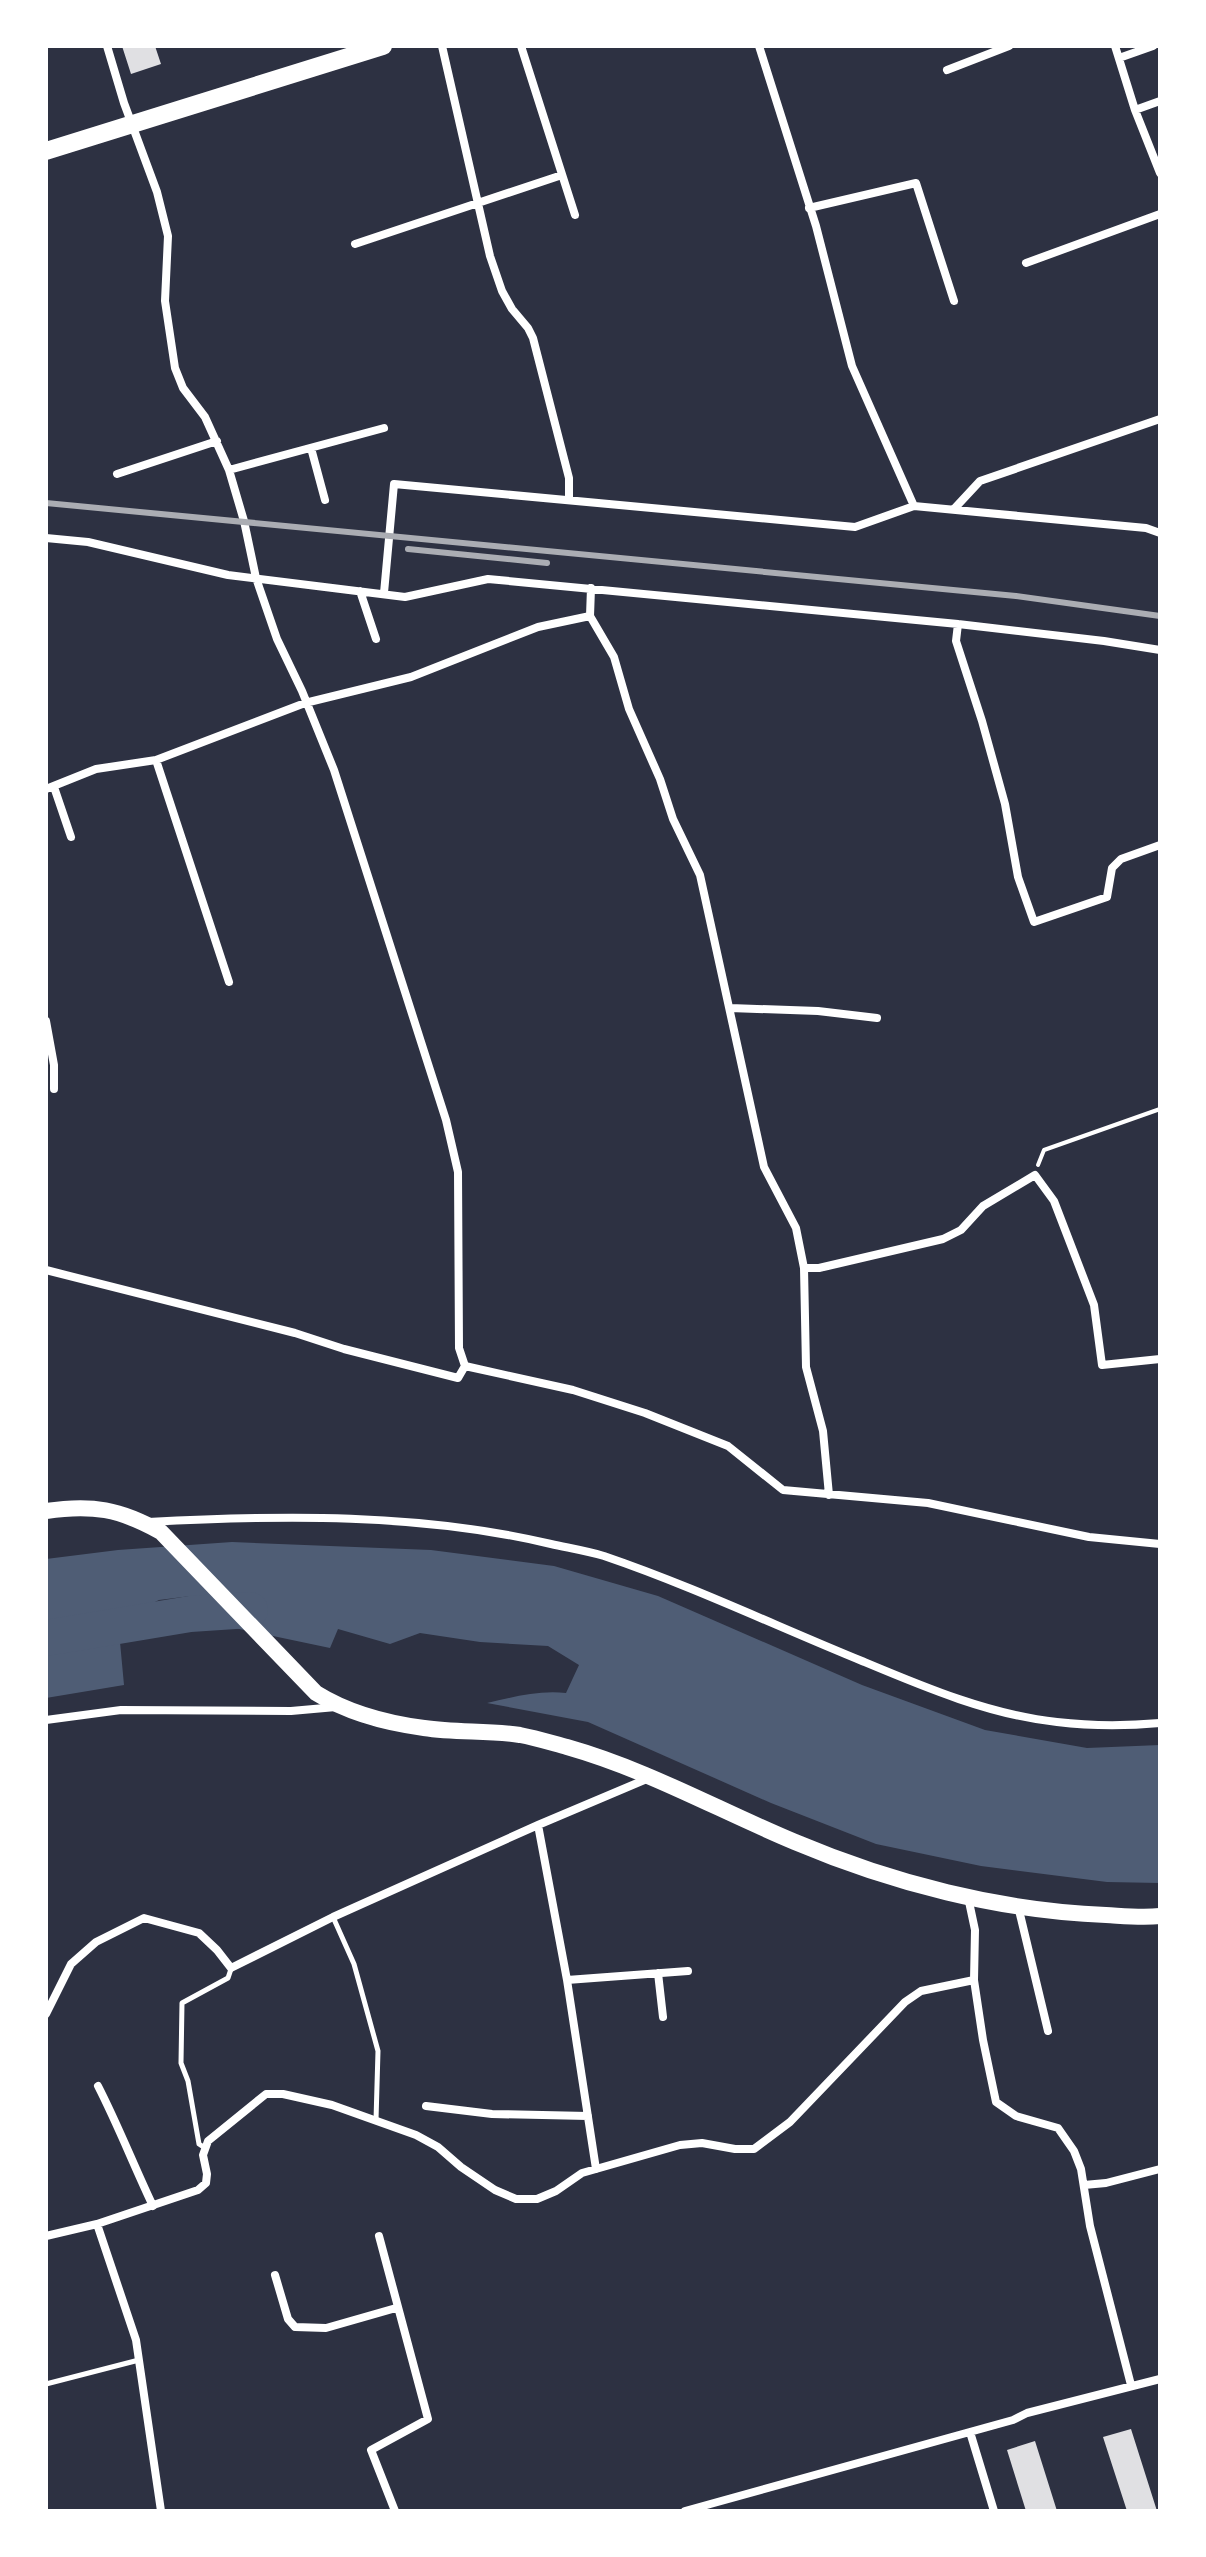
<svg xmlns="http://www.w3.org/2000/svg" width="1206" height="2557" font-family="Barlow,sans-serif">
<rect width="100%" height="100%" fill="#2d3142"/>
<!-- water -->
<path fill="#4f5d75" d="M232,1542L431,1550L554,1566L658,1596L862,1685L985,1730L1087,1748L1160,1745V1883L1107,1882L981,1866L876,1844L771,1803L588,1722L487,1703C513,1697 539,1690 566,1693L579,1665L548,1646L480,1642L420,1633L390,1644L338,1629L330,1648L211,1623L191,1596L159,1600L124,1617L120,1642L124,1685L46,1698V1559L118,1550Z"/>
<g fill="none" stroke-linecap="round" stroke-linejoin="round">
<!-- river -->
<path stroke="#4f5d75" stroke-width="36" d="M46,1638L190,1614L250,1610"/>
</g>
<!-- building -->
<path fill="#e0e0e3" d="M122,46H155L161,64L131,74Z
M1131,2429L1157,2511H1127L1103,2437Z
M1035,2441L1057,2511H1026L1007,2450Z"/>
<g fill="none" stroke-linecap="round" stroke-linejoin="round">
<!-- path -->
<path stroke="#fff" stroke-width="4" d="M1038,1165L1044,1150L1160,1109"/>
<!-- service -->
<path stroke="#fff" stroke-width="5" d="M333,1917L354,1964L378,2051L376,2120
M205,2148L199,2144L188,2081L181,2063L182,2003L228,1978L231,1969
M46,2384L139,2360"/>
<!-- minor -->
<path stroke="#fff" stroke-width="8" d="M107,46L124,103L157,192L168,236L165,301L175,368L183,388L205,417L229,470L244,521L256,578L277,639L302,691L334,770L446,1120L458,1172L459,1348L465,1366L573,1390L645,1413L728,1446L783,1490L928,1503L1089,1537L1160,1544
M442,46L490,256L502,291L512,309L528,328L533,338L569,478V499
M521,46L575,215
M759,46L816,226L852,366L914,506
M1115,46L1135,110L1160,173
M1119,58L1153,46
M947,70L1009,46
M1135,110L1160,101
M809,208L916,183L954,301
M355,244L562,175
M1026,263L1160,214
M311,448L325,500
M229,470L384,428
M117,474L217,441
M954,509L980,481L1160,419
M46,538L88,542L228,575L405,597L488,579L958,624L1104,641L1160,650
M591,588L590,616L614,657L629,709L660,779L673,819L700,875L764,1167L796,1228L804,1268L806,1367L823,1431L829,1495
M360,591L376,639
M384,593L394,484L855,527L914,506L1146,528L1160,533
M958,624L956,641L982,721L1005,804L1018,877L1034,922L1107,897L1112,868L1121,859L1160,845
M156,760L229,982
M54,787L71,837
M46,789L96,769L156,760L305,703L411,677L538,627L590,616
M730,1008L818,1011L877,1018
M46,1021L54,1065V1089
M804,1268H819L943,1239L961,1230L983,1206L1035,1175L1054,1201L1094,1305L1102,1365L1160,1359
M46,1270L295,1333L344,1349L458,1378L465,1366
M148,1522C281,1515 421,1513 551,1544C569,1548 587,1551 604,1556C692,1586 776,1626 862,1661C924,1687 990,1715 1057,1722C1091,1726 1126,1726 1160,1723
M46,1720L121,1710L291,1711L336,1707
M538,1825L567,1980L596,2169
M968,1897L975,1930L974,1980L983,2040L996,2102L1016,2116L1058,2128L1074,2151L1081,2169L1090,2226L1131,2385
M1018,1906L1048,2031
M658,1973L663,2017
M567,1980L688,1971
M46,2014L71,1964L96,1942L144,1918L199,1933L217,1950L231,1968L333,1917L538,1825L649,1778
M98,2086C118,2125 134,2166 153,2206
M426,2106L492,2114L588,2116
M1084,2185L1106,2183L1160,2169
M97,2224L136,2340L161,2511
M46,2236L97,2224L198,2190L206,2183L207,2174L203,2155L208,2141L266,2094H283L332,2105L416,2135L438,2147L461,2167L495,2190L516,2199H537L556,2191L582,2173L680,2145L702,2143L735,2149H754L790,2122L905,2002L921,1991L974,1980
M379,2236L428,2419L371,2450L395,2511
M275,2275L288,2319L295,2327L326,2328L396,2308
M970,2432L994,2511
M685,2511L1013,2420L1027,2413L1160,2379"/>
<!-- secondary -->
<path stroke="#fff" stroke-width="16" d="M46,1511C92,1504 120,1509 161,1532L316,1693C348,1713 386,1723 424,1728C456,1733 488,1730 520,1735C536,1738 552,1743 567,1747C648,1770 718,1810 795,1842C892,1883 1000,1911 1106,1915C1124,1916 1142,1918 1160,1916"/>
<!-- primary -->
<path stroke="#fff" stroke-width="18" d="M46,151L383,46"/>
<!-- rail -->
<path stroke="#abadb3" stroke-width="6" d="M46,503L1016,596L1160,616
M408,549L547,563"/>
</g>
<!-- border -->
<rect width="1206" height="2557" fill="none" stroke="#ffffff" stroke-width="96"/>
</svg>
